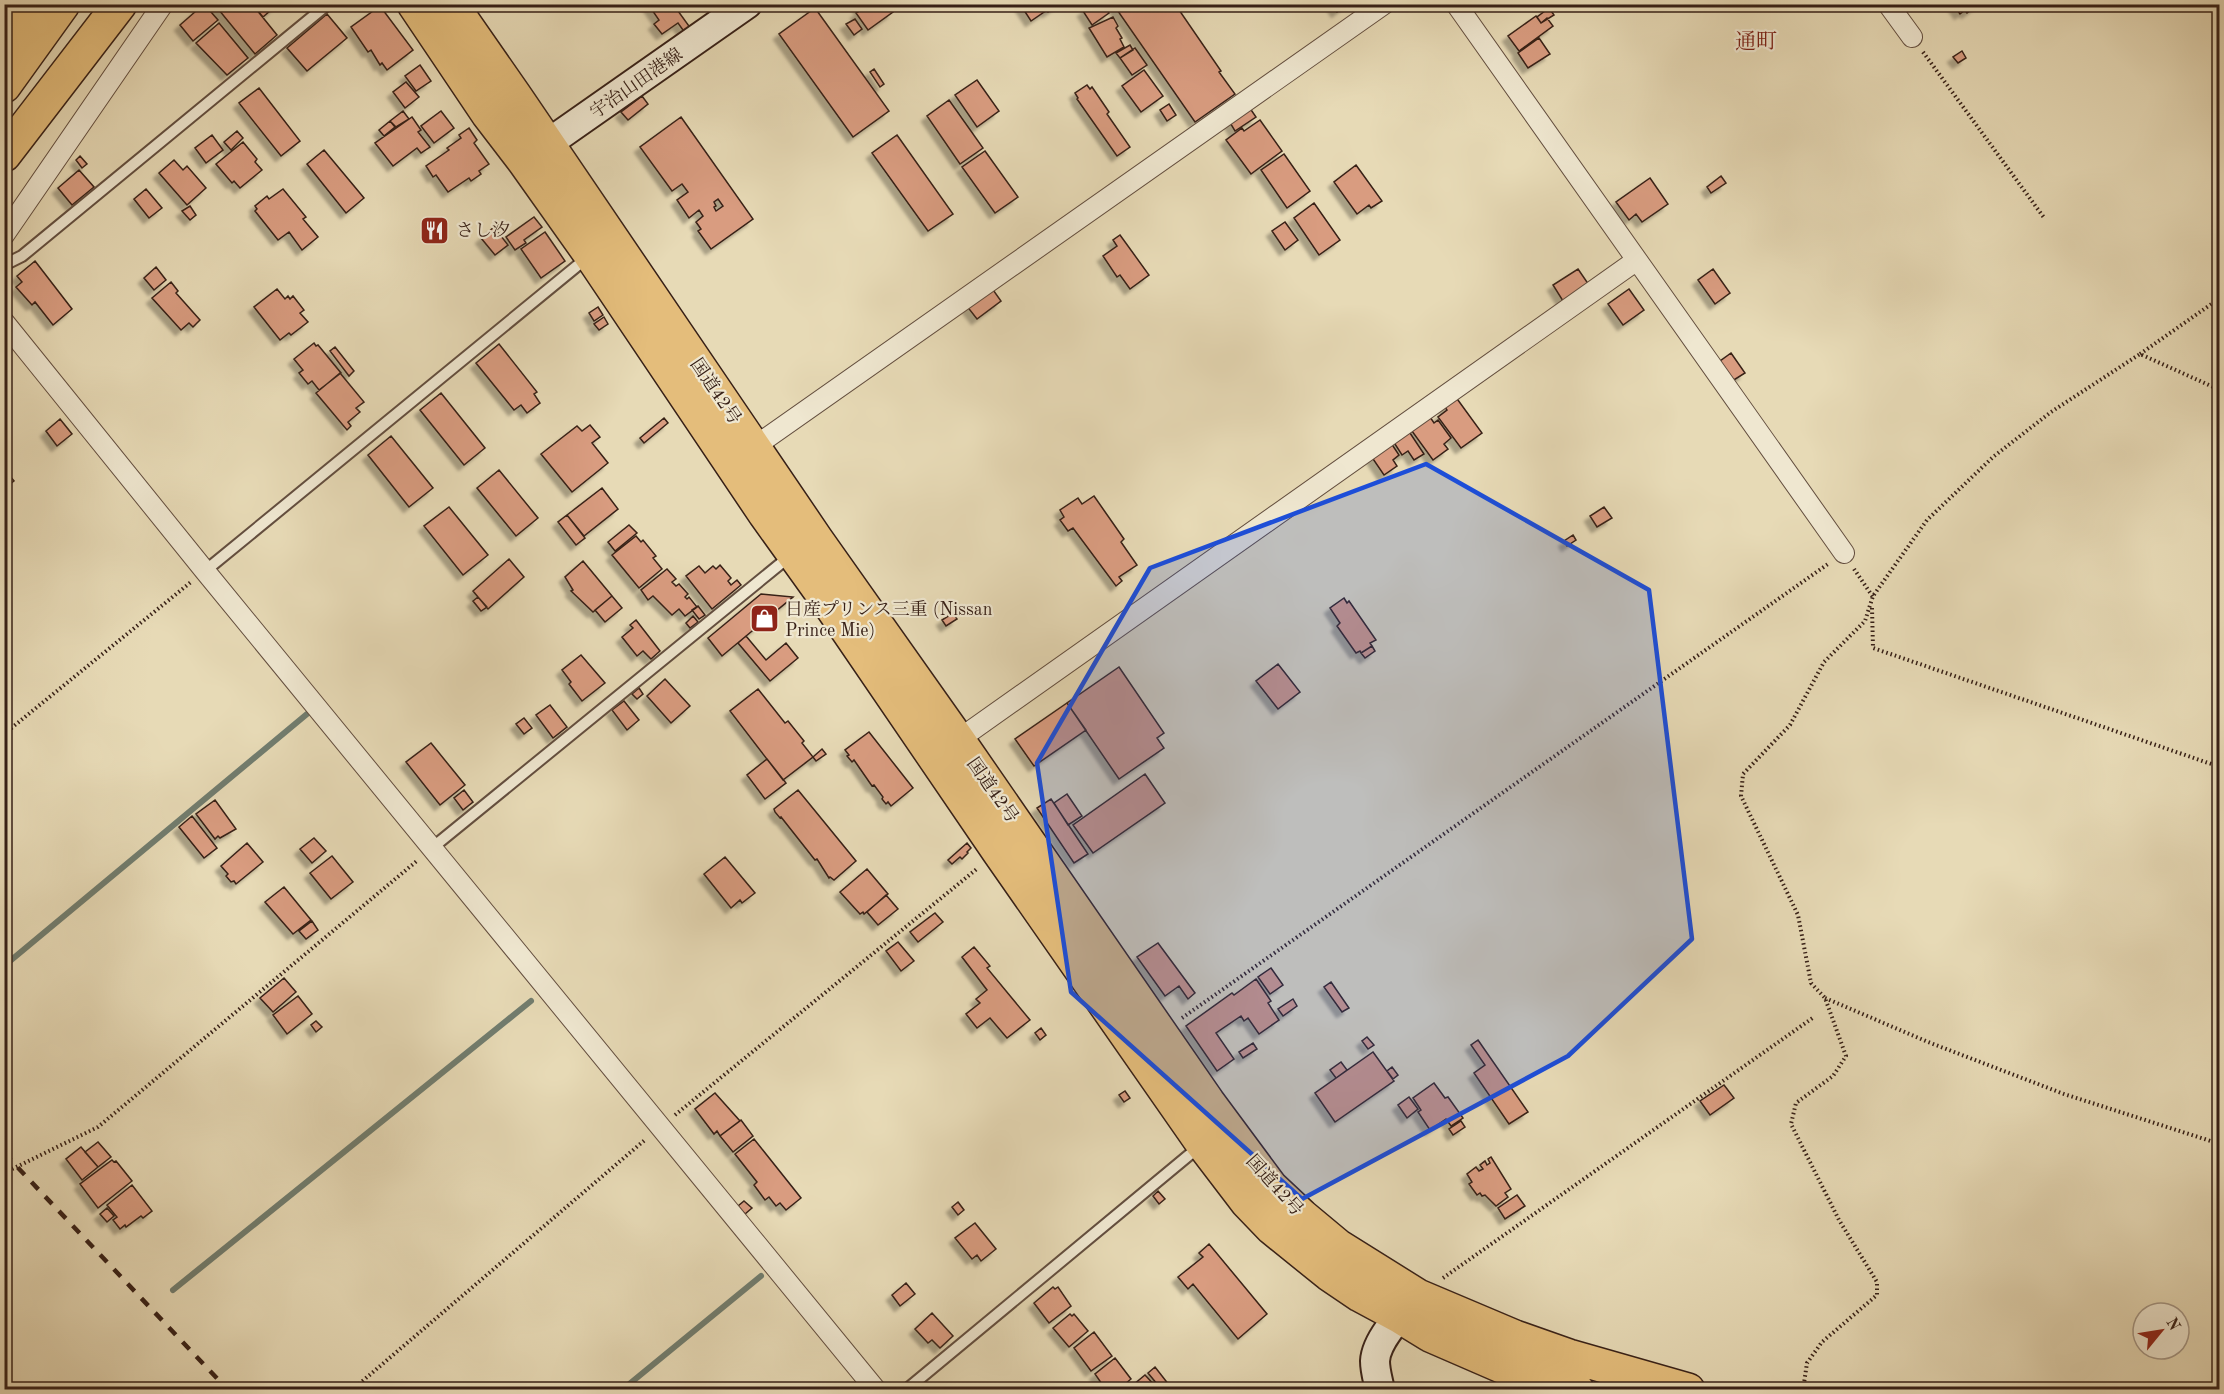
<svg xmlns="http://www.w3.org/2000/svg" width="2224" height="1394" font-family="'Old Standard TT','Noto Serif JP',serif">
<defs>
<filter id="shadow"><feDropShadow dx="-5.5" dy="5.5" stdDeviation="1.5" flood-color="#0004"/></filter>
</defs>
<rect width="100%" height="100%" fill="#e7dab6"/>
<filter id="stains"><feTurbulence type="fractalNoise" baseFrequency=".00333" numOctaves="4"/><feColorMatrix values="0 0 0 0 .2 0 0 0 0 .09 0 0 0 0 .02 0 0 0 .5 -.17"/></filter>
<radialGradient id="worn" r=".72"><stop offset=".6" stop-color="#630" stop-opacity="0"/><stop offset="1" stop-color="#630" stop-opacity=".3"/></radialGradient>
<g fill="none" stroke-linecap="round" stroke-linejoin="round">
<!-- stream -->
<path stroke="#717d6f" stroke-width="6" d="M4,966L307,714
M173,1290L531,1001
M622,1390L761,1276"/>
</g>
<!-- building -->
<path fill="#d99c80" stroke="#372017" stroke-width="1.5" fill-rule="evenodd" filter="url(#shadow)" d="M204,4L218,20L193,41L180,25Z
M214,4H252L277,35L255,54Z
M252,4H278L263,17Z
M648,4H673L694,33L688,37L678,23L662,34L654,24L659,20Z
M857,4H888L893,12L868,30L856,13L861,10Z
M1020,4H1043L1047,10L1031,21Z
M1043,4H1059L1048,12Z
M1086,4H1104L1109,13L1092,25L1083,11L1088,8Z
M1113,4H1175L1221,71L1219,72L1235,94L1195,122Z
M1332,4H1347L1337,12Z
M1953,4H1979L1967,13L1965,10L1960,14Z
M380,6L413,50L387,70L382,63L380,65L371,50L368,52L351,27Z
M815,8L889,111L853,137L779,34Z
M1549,8L1554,15L1541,23L1537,17Z
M327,14L347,38L307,71L287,48Z
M1536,16L1541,23L1547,18L1553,26L1519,51L1508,36Z
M1113,17L1118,26L1116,28L1122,38L1120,39L1124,47L1107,57L1089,28Z
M855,19L862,29L854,35L846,24Z
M219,23L248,58L227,75L196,43Z
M1539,38L1550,54L1528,68L1518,53Z
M1130,45L1133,50L1120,58L1116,53Z
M1135,48L1147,65L1132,75L1120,58Z
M1962,51L1966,58L1958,63L1953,57Z
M420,65L431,81L416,91L405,76Z
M874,69L884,84L880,87L870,72Z
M1144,70L1163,96L1141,112L1122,86Z
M977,80L999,111L977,127L955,95Z
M406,82L419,97L405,108L393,92Z
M1087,85L1090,89L1092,87L1109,112L1107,114L1130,147L1117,156L1077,99L1078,98L1075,93Z
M259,88L300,141L281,156L239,103Z
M642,96L648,104L628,120L621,112Z
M949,100L983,148L960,164L927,116Z
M1169,104L1176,115L1167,121L1160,110Z
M1247,104L1256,117L1235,131L1229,121Z
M403,111L409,119L396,127L390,121Z
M441,111L454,128L434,143L421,126Z
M412,117L421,130L418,132L430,147L421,153L417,148L393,166L375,143Z
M681,117L753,219L711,249L698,231L701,229L696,222L703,216L699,210L689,218L677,200L688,192L682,184L672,191L640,147ZM718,199L723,206L716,211L714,207L716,206L714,202Z
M1260,120L1282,151L1251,174L1226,140L1242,128L1244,131Z
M390,121L395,127L384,136L379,130Z
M469,128L477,140L474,143L489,164L479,171L481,174L471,181L469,178L448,192L436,175L433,177L426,166L449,150L447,148L461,138L459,135Z
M237,131L243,138L231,150L224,142Z
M212,135L223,150L206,163L195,148Z
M897,135L953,214L928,231L872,153Z
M243,142L257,159L255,162L262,170L240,188L234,181L232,183L216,164Z
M324,150L364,198L346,213L307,164Z
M985,151L1018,197L995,213L962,167Z
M1284,154L1310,191L1287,208L1261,170Z
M80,156L87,164L82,168L76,160Z
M174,160L183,170L187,166L206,188L187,205L159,173Z
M1356,165L1382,201L1371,208L1369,205L1357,214L1334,182Z
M79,170L94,187L72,205L58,188Z
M1721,176L1726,183L1711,193L1707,187Z
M1650,178L1668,204L1642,222L1636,214L1629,220L1616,202Z
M146,189L162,208L149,218L134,199Z
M283,189L306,217L303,219L318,237L302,250L289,232L278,240L255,211L257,209L255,206L267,196L269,199Z
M1314,203L1340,240L1319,255L1294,218Z
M190,206L196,215L190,220L182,211Z
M534,217L542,227L524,240L526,243L515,250L506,237Z
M1285,222L1298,240L1285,250L1272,231Z
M494,227L508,245L495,255L481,238Z
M545,232L565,261L541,278L521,249Z
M1120,235L1149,275L1130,289L1120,275L1117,277L1103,256L1117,246L1113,240Z
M35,261L72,309L53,325L35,302L32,305L16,287L22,282L17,276Z
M156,267L166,280L154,290L144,278Z
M1578,269L1589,285L1563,301L1553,285Z
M1713,269L1730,293L1715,304L1698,280Z
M171,282L178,291L176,293L200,320L193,327L189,323L181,330L152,298Z
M991,287L1001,301L977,319L966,305Z
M277,289L285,299L288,296L290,299L293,296L304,310L300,313L308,322L291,335L289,333L280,340L254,307Z
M1629,289L1644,310L1623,325L1608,304Z
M598,307L603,315L594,321L589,313Z
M604,317L608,324L599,330L594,324Z
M314,343L316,346L318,345L341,373L319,390L312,381L308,384L299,373L303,370L294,359Z
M499,344L537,392L534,394L540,403L527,413L521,405L514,410L476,363Z
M335,347L354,371L349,376L330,351Z
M1731,353L1745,373L1729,383L1716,364Z
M340,373L364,402L356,408L360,412L348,422L351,426L347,430L316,393Z
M441,393L485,448L464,465L420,410Z
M1455,396L1482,433L1461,448L1438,417L1447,410L1443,404Z
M1428,414L1434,423L1438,420L1451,438L1444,444L1448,449L1433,460L1409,427Z
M664,418L668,423L644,443L640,438Z
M60,419L72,434L57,446L46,431Z
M590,425L600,437L592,443L608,463L572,492L541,454L577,426L582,431Z
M1408,430L1424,454L1414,460L1408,451L1402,455L1393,441Z
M391,436L433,488L409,507L368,455Z
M1391,443L1399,455L1393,460L1397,466L1384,475L1371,456Z
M4,469L14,481L4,489Z
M499,470L538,518L516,536L477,488Z
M602,488L618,509L584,536L567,515Z
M1094,496L1124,539L1121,542L1137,565L1119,577L1122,581L1116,586L1073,528L1068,531L1060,520L1064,517L1060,510L1078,498L1082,504Z
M449,507L488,555L463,575L424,526Z
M1604,507L1612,518L1597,527L1590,516Z
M567,515L585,538L576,545L558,522Z
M629,525L637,533L615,551L608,542Z
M1573,535L1576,540L1567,546L1564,541Z
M636,536L641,542L643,540L656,556L653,558L662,569L639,588L612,555Z
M509,559L524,577L488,609L473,591Z
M583,561L612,596L593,612L571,591L573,590L565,577Z
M720,565L731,578L728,581L731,585L737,580L741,585L712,609L686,576L699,566L705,573L713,566L716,569Z
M667,569L676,579L672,582L676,586L679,584L688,594L685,597L687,599L689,597L697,607L685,616L679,609L672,615L653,596L648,600L641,590Z
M761,594L793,597L722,656L708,638Z
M612,596L622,608L605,622L595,610Z
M478,597L487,607L481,611L473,601Z
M1344,598L1347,603L1349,601L1376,640L1370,643L1372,646L1361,653L1360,651L1356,653L1337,626L1340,623L1330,608Z
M698,606L705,615L699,619L692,610Z
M953,613L957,619L946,626L942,620Z
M693,616L698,622L690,628L686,623Z
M636,620L660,651L651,659L643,651L637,656L622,637L633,628L630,625Z
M746,636L766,660L786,643L798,658L770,681L738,643Z
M1372,646L1375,651L1365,658L1361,653Z
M581,655L605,683L582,701L569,684L571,682L562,670Z
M1278,664L1300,692L1278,709L1256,681Z
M1119,667L1164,733L1157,738L1164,748L1119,779L1067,703Z
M665,679L690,706L671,723L647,696Z
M639,688L643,694L637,699L632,694Z
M758,689L785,723L788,721L804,741L802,743L813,757L783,780L730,711Z
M624,701L639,720L627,730L612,710Z
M1067,703L1086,730L1034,766L1015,739Z
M550,705L567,727L553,738L536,715Z
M524,718L532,728L524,734L516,724Z
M869,732L913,788L891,806L888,802L886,804L882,799L883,797L874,785L872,786L854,760L852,762L847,756L849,755L845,750Z
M431,743L465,785L440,805L406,762Z
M822,749L826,754L816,761L813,757Z
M767,759L786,783L765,799L747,775Z
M1145,774L1165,803L1093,853L1073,825Z
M464,790L473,802L463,810L454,798Z
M798,790L856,861L834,880L830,877L829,878L817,859L815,860L781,817L780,818L775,812L774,809Z
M1067,794L1082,816L1068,825L1054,803Z
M1051,799L1088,854L1074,863L1037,808Z
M215,800L236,829L220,838L218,836L215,839L196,814Z
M192,816L217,848L204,858L179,827Z
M314,838L326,851L312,863L300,849Z
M247,843L263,862L236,884L234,881L231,882L226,876L228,874L221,866Z
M967,843L971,848L967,852L968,853L962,859L960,857L952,864L948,860Z
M332,856L353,882L331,899L310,873Z
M725,857L755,893L742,903L740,900L731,908L704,874Z
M867,869L888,894L864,914L863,912L860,914L840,892Z
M284,887L311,920L293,934L265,902Z
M886,895L898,909L878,925L867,912Z
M935,913L943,922L918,942L910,932Z
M312,921L318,930L306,939L299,931Z
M898,942L914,961L901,971L886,951Z
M1158,943L1195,993L1188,999L1179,986L1165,996L1137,957Z
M974,947L990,966L987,968L1030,1020L1007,1038L990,1018L977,1028L966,1014L980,1003L976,999L987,990L962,957Z
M1271,968L1283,985L1270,994L1258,977Z
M284,978L296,992L273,1012L260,998Z
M1256,979L1271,1001L1268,1003L1279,1020L1259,1034L1248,1018L1244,1021L1241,1016L1216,1033L1234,1059L1217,1071L1186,1026L1232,993L1234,995Z
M1331,982L1349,1008L1342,1012L1324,987Z
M298,996L312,1014L287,1034L273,1015Z
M1293,999L1297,1006L1283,1016L1278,1009Z
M316,1021L322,1027L316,1032L311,1025Z
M1041,1028L1046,1035L1040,1040L1035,1033Z
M1367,1037L1374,1045L1368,1049L1362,1041Z
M1478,1040L1528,1112L1509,1124L1474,1073L1485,1065L1471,1045Z
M1253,1043L1257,1049L1243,1058L1239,1052Z
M1373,1052L1394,1081L1335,1122L1315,1093Z
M1341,1062L1347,1070L1336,1078L1330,1070Z
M1392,1067L1398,1075L1393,1079L1387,1071Z
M1434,1083L1445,1098L1448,1097L1463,1118L1451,1126L1446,1119L1430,1130L1418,1112L1421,1110L1413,1098Z
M1724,1085L1734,1098L1710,1115L1700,1101Z
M1125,1091L1130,1098L1124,1102L1119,1095Z
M715,1093L740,1121L720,1136L717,1131L714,1134L695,1109Z
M1409,1097L1418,1109L1407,1118L1398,1105Z
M741,1120L753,1136L733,1152L720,1136Z
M1461,1121L1465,1127L1453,1135L1449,1129Z
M754,1139L801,1198L786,1210L780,1203L776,1206L769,1197L765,1200L754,1185L757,1182L735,1154Z
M98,1142L111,1157L98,1167L85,1152Z
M81,1147L98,1167L82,1180L66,1159Z
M1491,1157L1511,1189L1505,1193L1508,1197L1496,1206L1485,1195L1482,1196L1480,1193L1477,1195L1469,1184L1472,1182L1467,1174L1476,1167L1479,1171L1483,1169L1480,1165L1485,1161L1487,1165L1490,1163L1488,1159Z
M112,1160L114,1162L116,1161L132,1181L98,1208L80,1184Z
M132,1185L152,1211L143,1218L141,1216L126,1227L125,1225L120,1229L113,1220L117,1217L107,1205Z
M1158,1191L1165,1199L1159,1204L1153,1196Z
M1517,1195L1525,1206L1505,1219L1498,1208Z
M744,1201L752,1208L745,1214L738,1206Z
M958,1202L964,1210L958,1215L952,1207Z
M107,1208L114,1216L107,1222L100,1214Z
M975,1223L996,1249L981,1261L977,1255L972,1259L955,1238Z
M1209,1244L1267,1314L1238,1339L1193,1284L1188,1289L1178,1277L1203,1257L1199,1253Z
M906,1283L915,1294L900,1306L892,1295Z
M1053,1287L1055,1289L1058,1287L1071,1306L1049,1323L1034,1303Z
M932,1313L953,1336L940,1348L932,1340L928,1343L915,1329Z
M1070,1314L1072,1316L1074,1314L1088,1331L1069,1347L1053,1328Z
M1094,1332L1112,1356L1091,1371L1074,1348Z
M1115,1358L1131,1379L1118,1390H1106L1095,1374Z
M1155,1367L1173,1390H1162L1148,1373Z
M1145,1375L1159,1390H1127Z"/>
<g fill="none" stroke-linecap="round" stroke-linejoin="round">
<defs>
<path id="service" d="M4,265L22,256L328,4
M205,571L588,257
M432,848L790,556
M906,1390L1200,1146"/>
<path id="minor" d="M1456,4L1844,553
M1888,4L1912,37
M4,235L163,4
M4,322L205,571L876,1390
M754,447L1384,4
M958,740L1637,260"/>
<path id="secondary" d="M530,156L747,4
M1380,1390C1378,1380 1375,1371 1375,1361C1376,1340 1401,1314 1414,1300"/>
<path id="trunk" d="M414,4L488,114L524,161L590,254L765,514L831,606L999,852L1202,1143L1247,1202L1272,1228L1329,1274L1360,1295L1399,1316L1430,1335L1513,1371L1577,1390
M451,4L515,96L816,539L958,740L1208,1102L1271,1187L1302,1216L1338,1246L1418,1296L1515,1337L1569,1356L1688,1390
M4,37L28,4
M4,86L63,4
M4,155L120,4"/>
</defs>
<!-- service casing -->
<use href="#service" stroke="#634e3f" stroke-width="14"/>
<!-- minor casing -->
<use href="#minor" stroke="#634e3f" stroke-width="22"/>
<!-- secondary casing -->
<use href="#secondary" stroke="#372017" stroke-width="32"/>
<!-- trunk casing -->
<use href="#trunk" stroke="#372017" stroke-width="36"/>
<!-- path -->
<path stroke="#372017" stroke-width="4" stroke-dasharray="1.5 3" stroke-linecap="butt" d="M1923,52L2045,219
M2140,354L2220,298
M1854,569L1873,597
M1872,608L1873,648L2220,767
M4,734L191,582
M1825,998L1928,1042L2064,1094L2220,1144
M1182,1018L1828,564
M675,1115L978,868
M4,1173L98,1127L418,860
M1443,1278L1814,1017
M352,1390L646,1139
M1803,1390L1807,1363L1822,1342L1877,1295V1282L1839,1220L1791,1124L1796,1103L1833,1076L1846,1056L1825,998L1811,983L1798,915L1741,796L1743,774L1790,725L1824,662L1865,621L1873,596L1927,520L1993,457L2051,412L2140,354L2220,390"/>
<!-- service -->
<use href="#service" stroke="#efe7d0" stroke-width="10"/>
<!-- minor -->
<use href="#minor" stroke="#efe7d0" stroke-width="20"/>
<!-- secondary -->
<use href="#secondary" stroke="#efe7d0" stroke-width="28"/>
<!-- trunk -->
<use href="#trunk" stroke="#e4bd7b" stroke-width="33"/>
<!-- rail -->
<path stroke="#372017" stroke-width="4.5" stroke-dasharray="10 10" stroke-linecap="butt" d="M4,1153L228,1390"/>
</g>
<!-- marked area -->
<path fill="#1d4ed8" fill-opacity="0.2" stroke="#1d4ed8" stroke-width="4.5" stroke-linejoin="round" d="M1426,464L1649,590L1692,939L1568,1056L1302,1199L1071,992L1037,763L1150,568Z"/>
<!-- icons -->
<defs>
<symbol id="restaurant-square" viewBox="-11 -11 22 22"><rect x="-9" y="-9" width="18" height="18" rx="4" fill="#8f2418" stroke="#efe7d0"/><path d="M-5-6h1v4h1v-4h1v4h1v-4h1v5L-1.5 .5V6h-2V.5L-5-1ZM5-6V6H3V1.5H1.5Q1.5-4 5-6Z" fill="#fff"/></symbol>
<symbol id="shop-square" viewBox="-11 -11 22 22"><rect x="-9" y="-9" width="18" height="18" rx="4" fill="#8f2418" stroke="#efe7d0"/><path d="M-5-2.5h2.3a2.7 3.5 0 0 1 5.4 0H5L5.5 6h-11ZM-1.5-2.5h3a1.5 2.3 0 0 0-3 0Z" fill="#fff"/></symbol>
</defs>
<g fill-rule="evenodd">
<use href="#restaurant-square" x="418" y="214" width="33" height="33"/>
<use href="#shop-square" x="748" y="602" width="33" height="33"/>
</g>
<g text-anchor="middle" stroke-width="4.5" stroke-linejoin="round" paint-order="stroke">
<!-- street labels -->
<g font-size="18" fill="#372017" stroke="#efe7d0">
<text transform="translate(636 83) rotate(-35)" y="6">宇治山田港線</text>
<text transform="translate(716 391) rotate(56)" y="6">国道42号</text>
<text transform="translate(993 790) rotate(55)" y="6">国道42号</text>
<text transform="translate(1275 1185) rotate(48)" y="6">国道42号</text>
</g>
<!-- poi labels -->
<g font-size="18" fill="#372017" stroke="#efe7d0" text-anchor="start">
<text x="456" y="236">さし汐</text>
<text x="785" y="615">日産プリンス三重 (Nissan<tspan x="785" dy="21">Prince Mie)</tspan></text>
</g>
<!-- quarter labels -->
<g font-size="21" fill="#7a1f14" stroke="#efe7d0">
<text x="1756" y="48">通町</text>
</g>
</g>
<!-- margin -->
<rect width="2224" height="1394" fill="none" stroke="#e7dab6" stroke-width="24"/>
<rect x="6" y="6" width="2212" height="1382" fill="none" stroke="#372017" stroke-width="3"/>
<rect x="12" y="12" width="2200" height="1370" fill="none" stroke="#372017" stroke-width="1.5"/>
<!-- north arrow -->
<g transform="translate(2161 1331) rotate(60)"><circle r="28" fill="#efe7d0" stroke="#a59786" stroke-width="1.5"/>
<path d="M0-4.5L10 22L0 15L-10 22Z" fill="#8f2418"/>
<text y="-9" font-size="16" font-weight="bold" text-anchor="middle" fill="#372017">N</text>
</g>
<rect width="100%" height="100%" filter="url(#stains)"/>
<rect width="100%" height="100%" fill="url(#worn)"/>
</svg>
